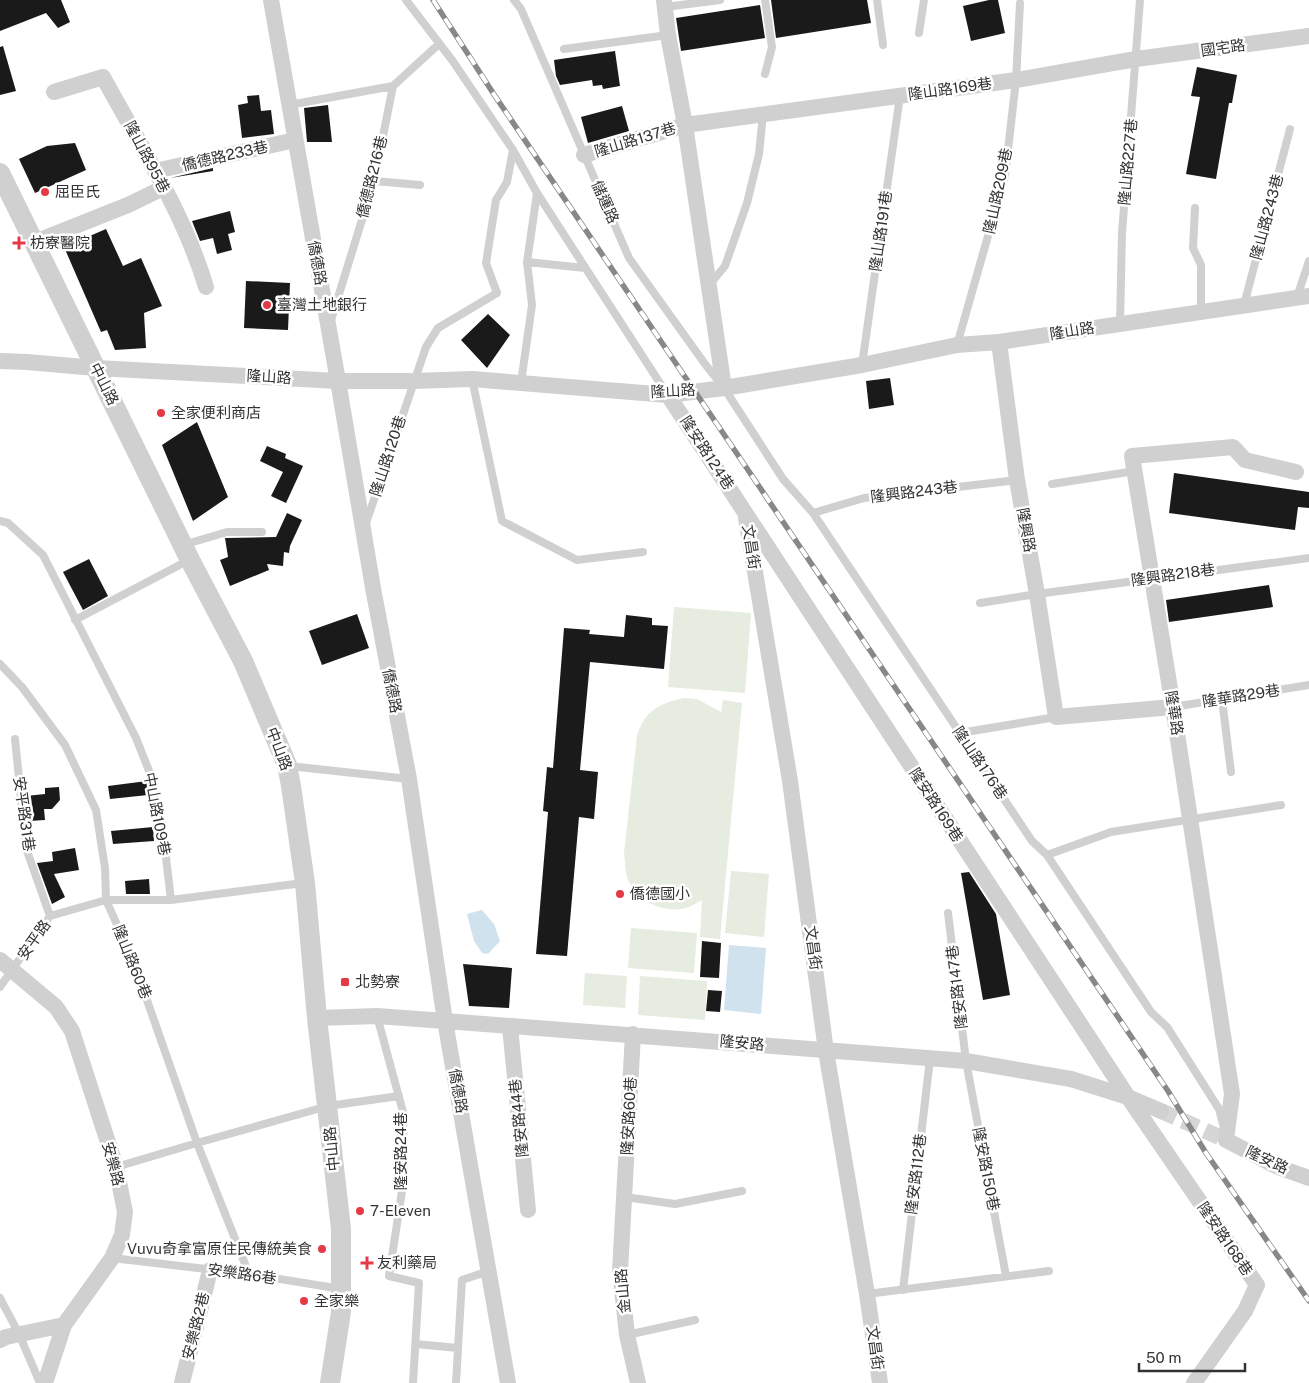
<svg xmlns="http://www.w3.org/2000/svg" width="1309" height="1383" font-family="'Public Sans','Noto Sans TC',sans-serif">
<rect width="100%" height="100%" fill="#fff"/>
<!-- green -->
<path fill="#e6ecdf" d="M674,607L751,613L745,693L668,687Z
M684,698L697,699L721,712L723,700L742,703L720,939L700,937L702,900C695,904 689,908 681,909C659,912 634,898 627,877C625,869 625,861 624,853L637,736C644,711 660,703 684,698Z
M731,871L769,874L764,937L725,933Z
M631,928L697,933L694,973L628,968Z
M585,973L627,976L625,1008L583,1005Z
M640,976L707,981L705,1020L638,1015Z"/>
<!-- water -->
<path fill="#cfe2ee" d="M482,910L494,924L500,941L488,954L482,953L474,941L467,914Z
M729,945L766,948L761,1014L724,1010Z"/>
<!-- building -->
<path fill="#1a1a1a" d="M0,0H61L70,22L58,28L46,13L0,31Z
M771,0H867L871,23L776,38Z
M989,0H998L1005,33L971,41L963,6Z
M760,5L765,38L681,51L676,18Z
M3,46L16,91L0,95V47Z
M615,51L620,86L603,89L602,85L593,86L592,80L560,85L556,76L554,60Z
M1197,67L1237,75L1232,103H1229L1216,179L1186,174L1200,97L1191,96Z
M259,95L261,111L271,110L274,134L242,138L238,105L248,103L247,96Z
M328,105L332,142H307L304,108Z
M622,106L629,131L588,143L581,117Z
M75,143L86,170L35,193L19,159L47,146Z
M213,168V171L170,178Z
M230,211L235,232L228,234L232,250L217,254L213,238L200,241L192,221Z
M106,229L123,266L141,258L162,306L144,313L146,348L115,350L107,330L101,332L64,247Z
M246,281L290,283L288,330L244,328Z
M488,314L510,335L487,368L461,340Z
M890,378L894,405L869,409L866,381Z
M197,422L228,497L193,521L162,445Z
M267,446L286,454L285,458L303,466L286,503L271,496L283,472L260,461Z
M1174,473L1309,492V508L1298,507L1295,530L1169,513Z
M287,513L302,520L290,546L289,553L284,552L283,566L267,564L269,570L230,586L220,560L228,557L225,538L276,537Z
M89,559L108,596L83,610L63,572Z
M1269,585L1273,607L1169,622L1166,600Z
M357,614L369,648L322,665L309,631Z
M626,615L652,618V625L668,626L664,669L590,662L580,770L598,772L594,819L579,817L567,956L536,954L548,812L543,811L547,767L553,768L564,628L590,630L589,634L624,637Z
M147,781L148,795L110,799L108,786Z
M59,787L60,800L52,809H44L45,820L29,821L26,796L45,794V788Z
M153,827L154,841L113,844L111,831Z
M75,848L79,870L54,874L65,897L52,904L37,863L53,861L52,852Z
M969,872L996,914L1010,995L983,1000L961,873Z
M149,879L150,894H126L125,881Z
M702,941L721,943L719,978L700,977Z
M463,964L512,968L509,1008L469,1006Z
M708,990L722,991L720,1012L706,1011Z"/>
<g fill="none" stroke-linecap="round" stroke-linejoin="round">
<!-- minor-tunnel -->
<path stroke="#d6d6d6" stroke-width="16" stroke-dasharray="16 8" stroke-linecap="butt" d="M1161,1111L1226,1140"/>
<!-- service -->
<path stroke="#d0d0d0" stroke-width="8" d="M406,0L452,60L513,150L537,193L667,394
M514,0L521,9L629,258L705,364L724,388L783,479L813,513L1032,841L1047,855L1151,1012L1167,1027L1219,1109L1223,1124
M877,0L883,45
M665,7L720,0
M919,33L924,0
M564,49L668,35
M765,74L772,47L765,0
M289,105L393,86
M374,181L420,185
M1195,208L1193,248L1201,265V312
M527,262L585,268
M710,284L725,266L747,203L759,154L763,114
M1297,297L1309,261
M1244,305L1290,129
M331,320L374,181L393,86L439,44
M1120,324L1122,233L1140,0
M957,345L1005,176L1016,80L1020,3
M862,365L900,96
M472,379L502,521L577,560L643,552
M521,383L532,305L527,262L537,193
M1052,484L1135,471
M813,513L864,498L1017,480
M0,521L8,523L43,555L136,738L153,781L162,824L171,900H106L50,916L0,987
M366,523L426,347L438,328L497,293L486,263L496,200L507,182L513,150
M183,545L227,532H262
M980,603L1037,594L1309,558
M75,620L189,560
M0,664L22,687L65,745L96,810L105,868L106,900L134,963L197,1143L249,1274
M1222,699L1231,772
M1173,707L1309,685
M960,733L1056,717
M15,739L26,848L50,916
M289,766L409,779
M1047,855L1111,832L1281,805
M171,900L303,883
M948,913L966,1061L1006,1276
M377,1016L403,1112L404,1178L389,1276L419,1283L413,1383
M116,1167L197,1143L328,1106L399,1096
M625,1197L675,1204L742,1191
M112,1258L249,1274L341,1289
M903,1290L930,1059
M867,1294L1049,1271
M0,1298L19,1334L40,1383
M627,1335L695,1320
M416,1344L458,1348
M456,1383L462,1280L489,1271"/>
<!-- minor -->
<path stroke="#d0d0d0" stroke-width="16" d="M271,0L338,381L373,588L409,779L445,1021L508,1383
M664,0L668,35L685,125L724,388
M54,92L103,77C140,145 184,213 206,287
M584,155L685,125L1016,80L1136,59L1309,36
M155,171L295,140
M35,242L128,205L163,188
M999,342L1017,480L1037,594L1056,717L1173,707
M0,361L27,362L96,368L338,381H413L472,379L668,395L724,388L862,365L957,345L999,342L1309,296
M668,395L1128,1097L1257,1285L1245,1311L1194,1383
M1296,472L1245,460L1233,447L1132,456L1173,707L1232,1094L1226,1140L1278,1167L1309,1178
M746,518L790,781L826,1051L867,1294L880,1383
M0,960L56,1007L72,1031L116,1167L125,1212L122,1235L112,1258L64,1325L45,1383
M317,1018L377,1016L445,1021L966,1061L1071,1079L1128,1097L1161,1111
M510,1027L528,1210
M633,1034L620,1271L627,1335L638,1383
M0,1340L6,1337L64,1325
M182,1383L210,1270"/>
<!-- tertiary -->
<path stroke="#d0d0d0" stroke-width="20" d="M0,173L190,560L243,661L287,765L291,786L305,883L317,1018L341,1229V1312L330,1383"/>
<defs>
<path id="rail" d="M433,0L495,96L1168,1091L1206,1153L1309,1301"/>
</defs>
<!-- rail casing -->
<use href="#rail" stroke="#888" stroke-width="5.5"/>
<!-- rail -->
<use href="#rail" stroke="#fff" stroke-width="4" stroke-dasharray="11" stroke-linecap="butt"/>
</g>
<!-- markers -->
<g fill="#e63946" stroke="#fff" stroke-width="2">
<circle cx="45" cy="192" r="5"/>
<path d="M16.5 235.5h5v5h5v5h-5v5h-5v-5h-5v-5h5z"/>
<circle cx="267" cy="305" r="5"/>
<circle cx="161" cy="413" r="5"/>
<circle cx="620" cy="894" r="5"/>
<rect x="340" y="977" width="10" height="10" rx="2.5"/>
<circle cx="360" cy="1211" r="5"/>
<circle cx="322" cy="1249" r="5"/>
<path d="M364.5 1255.5h5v5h5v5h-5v5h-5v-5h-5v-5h5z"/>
<circle cx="304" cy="1301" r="5"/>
</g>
<g text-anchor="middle" stroke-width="5" stroke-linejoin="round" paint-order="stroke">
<!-- street labels -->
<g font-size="15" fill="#333" stroke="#fff">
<text transform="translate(1223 48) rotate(-8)" y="5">國宅路</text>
<text transform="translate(950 89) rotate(-8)" y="5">隆山路169巷</text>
<text transform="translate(635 140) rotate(-17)" y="5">隆山路137巷</text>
<text transform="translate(225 156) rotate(-13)" y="5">僑德路233巷</text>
<text transform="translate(147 157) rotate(62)" y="5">隆山路95巷</text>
<text transform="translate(1128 162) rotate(-85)" y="5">隆山路227巷</text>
<text transform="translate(372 177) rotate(-76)" y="5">僑德路216巷</text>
<text transform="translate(998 191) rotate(-78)" y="5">隆山路209巷</text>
<text transform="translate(605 202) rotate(66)" y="5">儲運路</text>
<text transform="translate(1267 217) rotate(-75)" y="5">隆山路243巷</text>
<text transform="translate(881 231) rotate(-82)" y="5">隆山路191巷</text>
<text transform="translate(317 263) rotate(80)" y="5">僑德路</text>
<text transform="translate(1072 331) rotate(-9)" y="5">隆山路</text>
<text transform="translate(269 377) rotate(3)" y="5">隆山路</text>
<text transform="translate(104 384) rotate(63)" y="5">中山路</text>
<text transform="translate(673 391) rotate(-3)" y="5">隆山路</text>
<text transform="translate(707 453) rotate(57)" y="5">隆安路124巷</text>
<text transform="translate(388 456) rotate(-72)" y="5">隆山路120巷</text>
<text transform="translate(914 492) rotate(-7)" y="5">隆興路243巷</text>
<text transform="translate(1026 530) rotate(80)" y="5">隆興路</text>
<text transform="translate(751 547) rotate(81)" y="5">文昌街</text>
<text transform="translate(1173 575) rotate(-8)" y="5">隆興路218巷</text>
<text transform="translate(392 691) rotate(79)" y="5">僑德路</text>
<text transform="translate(1241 696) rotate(-9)" y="5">隆華路29巷</text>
<text transform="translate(1174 713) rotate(81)" y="5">隆華路</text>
<text transform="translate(279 749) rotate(69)" y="5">中山路</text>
<text transform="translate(980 763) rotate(56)" y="5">隆山路176巷</text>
<text transform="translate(936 805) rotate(57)" y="5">隆安路169巷</text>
<text transform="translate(24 814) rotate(82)" y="5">安平路31巷</text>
<text transform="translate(157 814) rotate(79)" y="5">中山路109巷</text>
<text transform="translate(34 940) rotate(-55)" y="5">安平路</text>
<text transform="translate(813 948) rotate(82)" y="5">文昌街</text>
<text transform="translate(132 962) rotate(68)" y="5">隆山路60巷</text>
<text transform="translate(957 987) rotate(-97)" y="5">隆安路147巷</text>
<text transform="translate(742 1043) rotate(5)" y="5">隆安路</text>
<text transform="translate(458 1091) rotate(80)" y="5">僑德路</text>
<text transform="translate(629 1116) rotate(-87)" y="5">隆安路60巷</text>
<text transform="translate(519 1118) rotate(-96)" y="5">隆安路44巷</text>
<text transform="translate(332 1149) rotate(-96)" y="5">中山路</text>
<text transform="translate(401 1151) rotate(-90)" y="5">隆安路24巷</text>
<text transform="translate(1267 1160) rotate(25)" y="5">隆安路</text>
<text transform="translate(113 1164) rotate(75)" y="5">安樂路</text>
<text transform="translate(986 1169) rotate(79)" y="5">隆安路150巷</text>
<text transform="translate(916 1174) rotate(-83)" y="5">隆安路112巷</text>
<text transform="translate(1225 1239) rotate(56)" y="5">隆安路168巷</text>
<text transform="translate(242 1274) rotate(8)" y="5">安樂路6巷</text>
<text transform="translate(623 1291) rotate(-95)" y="5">金山路</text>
<text transform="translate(196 1326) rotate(-76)" y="5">安樂路2巷</text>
<text transform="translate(875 1348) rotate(82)" y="5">文昌街</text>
</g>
<!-- poi labels -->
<g font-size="15" fill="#333" stroke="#fff" text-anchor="start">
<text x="55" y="197">屈臣氏</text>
<text x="30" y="248">枋寮醫院</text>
<text x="277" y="310">臺灣土地銀行</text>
<text x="171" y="418">全家便利商店</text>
<text x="630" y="899">僑德國小</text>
<text x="355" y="987">北勢寮</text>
<text x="370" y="1216">7-Eleven</text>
<text x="312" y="1254" text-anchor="end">Vuvu奇拿富原住民傳統美食</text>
<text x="377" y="1268">友利藥局</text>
<text x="314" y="1306">全家樂</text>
</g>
</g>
<!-- scale -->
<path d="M1139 1363v8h106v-8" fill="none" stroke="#333333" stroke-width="2.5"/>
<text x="1146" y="1363" font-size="15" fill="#333333" stroke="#ffffff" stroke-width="4" paint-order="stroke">50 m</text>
</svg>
